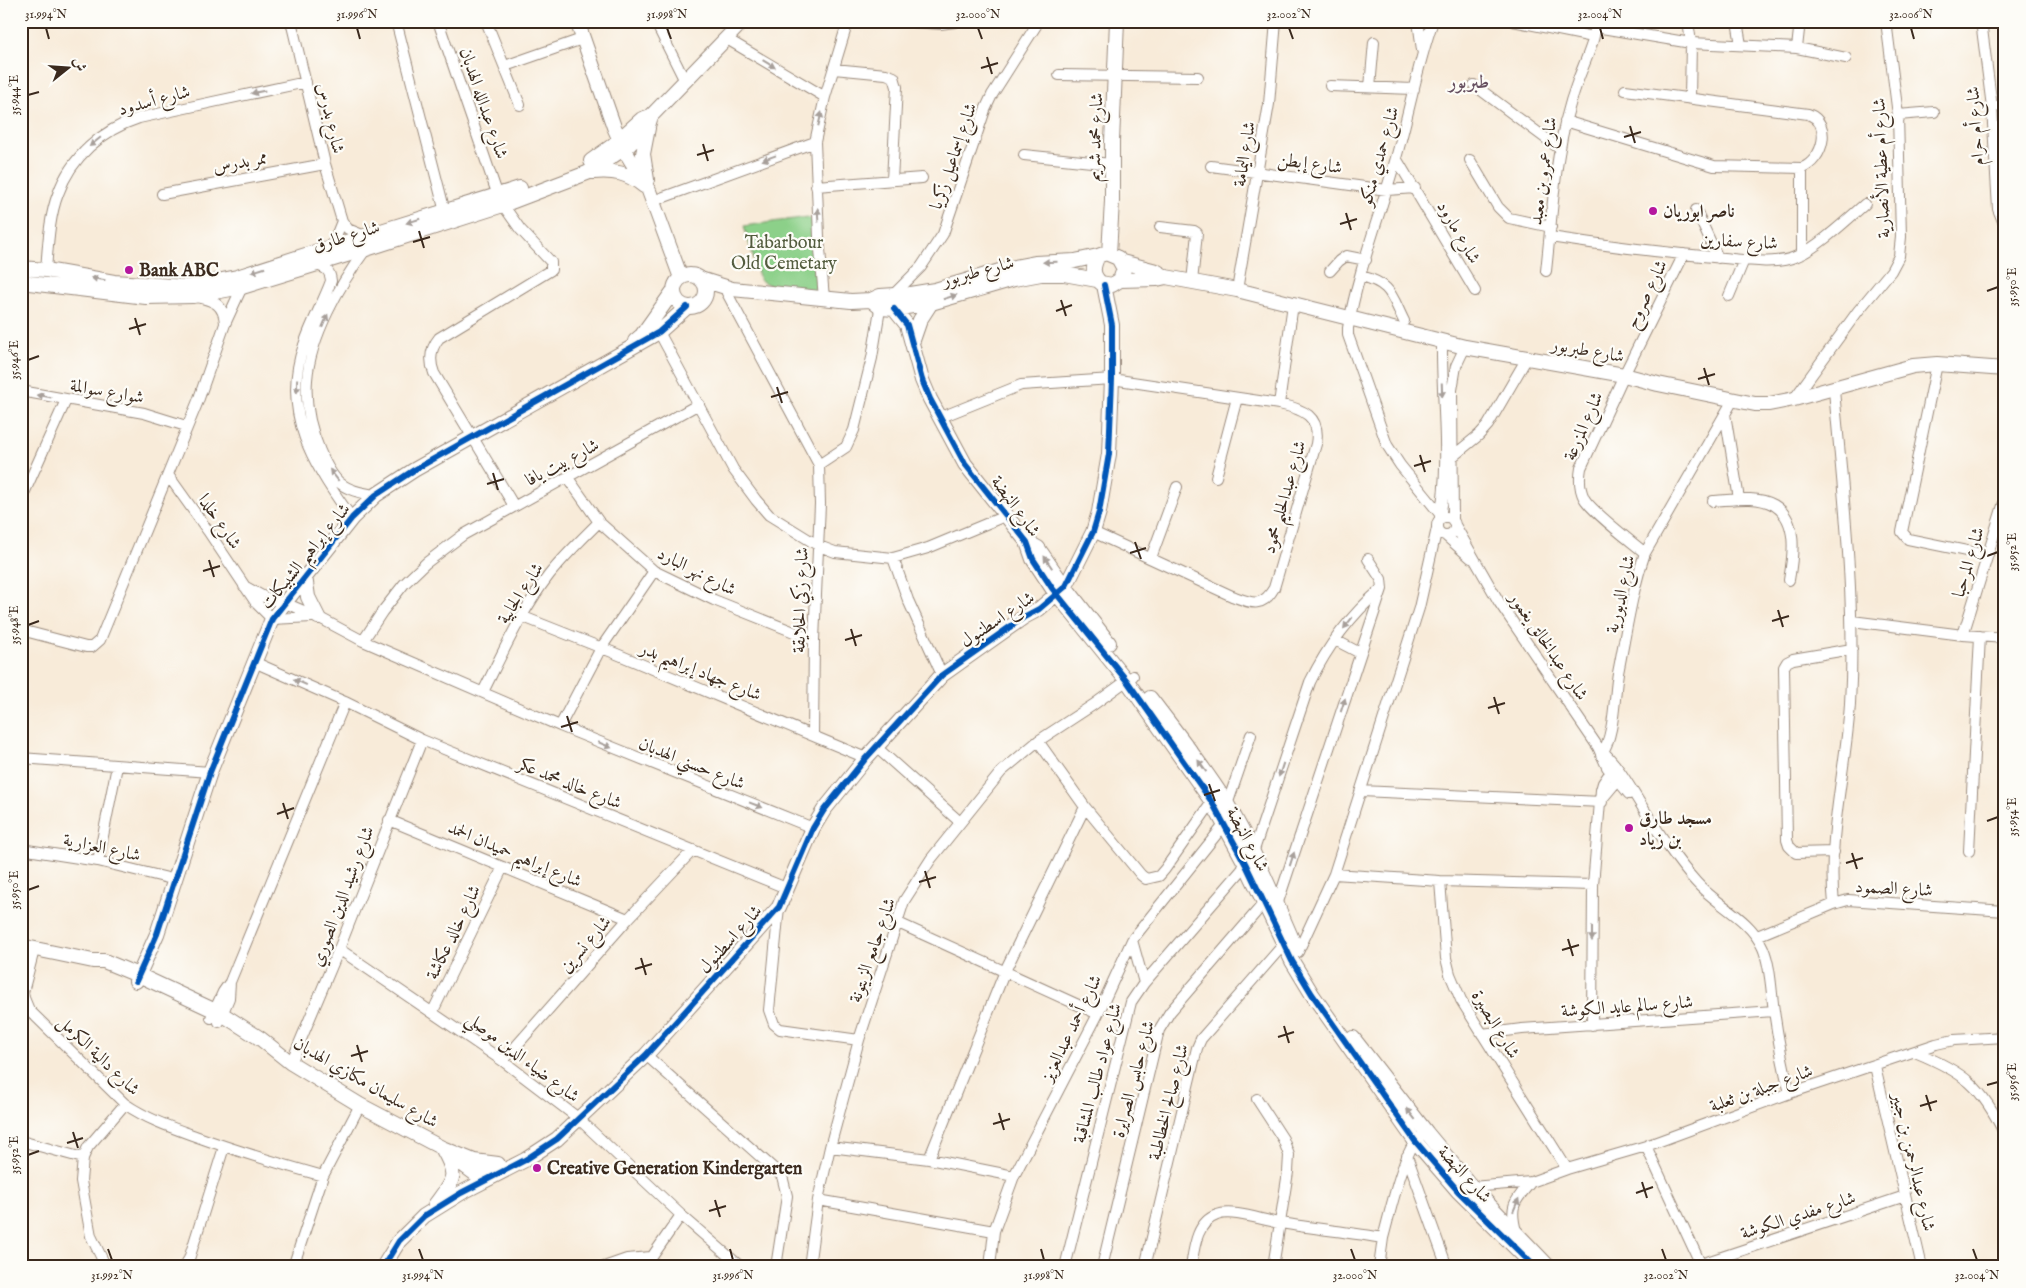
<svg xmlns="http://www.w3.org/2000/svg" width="2026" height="1288" font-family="'IM FELL English',Amiri,serif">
<rect width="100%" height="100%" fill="#fdfcf7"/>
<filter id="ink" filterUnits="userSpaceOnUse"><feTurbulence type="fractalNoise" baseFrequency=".02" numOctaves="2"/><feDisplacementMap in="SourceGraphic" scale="10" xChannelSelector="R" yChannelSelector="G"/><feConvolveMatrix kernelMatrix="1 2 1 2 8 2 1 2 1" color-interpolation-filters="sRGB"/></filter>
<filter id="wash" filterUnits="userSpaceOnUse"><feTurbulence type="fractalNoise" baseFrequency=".0096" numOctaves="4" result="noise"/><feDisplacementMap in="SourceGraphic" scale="20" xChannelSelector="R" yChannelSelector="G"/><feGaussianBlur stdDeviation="1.12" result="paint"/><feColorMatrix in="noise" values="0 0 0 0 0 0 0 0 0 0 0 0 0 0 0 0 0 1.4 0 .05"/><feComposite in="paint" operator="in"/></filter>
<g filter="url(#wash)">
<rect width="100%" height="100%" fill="#f8ebd9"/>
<!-- green -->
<path fill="#8cd089" stroke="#647d54" d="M808,217L813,224L820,293L769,285L760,280L744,226Z"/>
</g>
<g filter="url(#ink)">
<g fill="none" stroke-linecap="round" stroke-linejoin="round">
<defs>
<path id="street" d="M291,21L325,164L342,221L348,229L365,236
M396,21L445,212
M438,21L498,196
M486,21L520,105
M655,21L685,81
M897,21L940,24L955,22
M1418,21L1422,50
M1433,21C1417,66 1409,113 1396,158C1380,215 1358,271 1348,328V335L1387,445L1400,465L1440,514
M1513,21L1593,37
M1688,21L1691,43L1690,98
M1737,21L1741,45
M1981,21L1992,107L1998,209L2005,226
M1596,27L1691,43L1797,48L1846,58
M727,39L825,97
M1797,48L1800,21
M505,66L582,39
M834,69L886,74L894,77L897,87L892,180
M1059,75L1198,77
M1474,85L1560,149
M1330,86L1414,89
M1370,87L1374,42
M1992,107L2005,105
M1898,115L1934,112
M1565,121L1714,166L1802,168C1823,160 1833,123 1808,114L1625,90
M1024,155L1111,164
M1396,158L1475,291
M1470,160L1498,207L1509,218L1551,227
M1211,166L1387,190L1415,188
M1802,168V254
M816,186L922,178
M162,194L325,164
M653,201L815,142
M503,205L520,229L551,262V270L439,338C430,349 429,360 434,373L514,506
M1696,210L1718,258
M1160,227L1194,231L1197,233L1192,282
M1550,237C1608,246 1665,253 1724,258C1744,260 1776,265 1795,257C1815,250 1848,219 1865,204
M332,246L342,221
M366,249C340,284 310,337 307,380C305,404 311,430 320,451C334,483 342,491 376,495
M316,265C326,268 330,270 331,281C323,303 311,323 304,345C280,412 314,467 352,518
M46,270C48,246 49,217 58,194C71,157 102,130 139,118L306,82
M1330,271L1339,261L1346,256L1366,260
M1546,271C1553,208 1555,142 1577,83C1582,67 1598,37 1595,21
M1361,276C1392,284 1391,295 1404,321
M1237,290L1269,104L1276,21
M727,293L819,465L820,504L814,640L813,735
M892,296L921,267L943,234L985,110L992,95L1039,21
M1729,296L1744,260
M197,297C214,300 224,305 225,323
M824,299L819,236L815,142L825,97L848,21
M659,332L733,469L756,500L769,515L819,546L835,552L893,558L928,548L1005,516
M1937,364L1902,532L1908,539L1986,555
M1834,390C1843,494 1856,599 1850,704C1846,769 1827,838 1834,904
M21,391L144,413L186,426
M1794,399L1858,311L1891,271L1899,256L1901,237L1898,115L1886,21
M1279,404L1293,304
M1725,414L1739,499
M939,418L1021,385L1112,379L1279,404C1303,409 1321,416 1316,444L1274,588C1262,609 1251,603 1232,596L1093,532
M1452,457L1479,435L1488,425L1527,358
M819,465L846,447L854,430L872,358L881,303
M168,475L208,531L256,603L272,619L312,617
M1216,477L1237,398
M568,478L599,522L654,571L714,600L814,640
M21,500L66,400
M1713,501C1731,500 1757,495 1774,505C1799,520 1793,557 1789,580
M1437 526a9 9 0 1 1 18 0a9 9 0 1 1-18 0Z
M1440,517C1451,462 1441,398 1442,341
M1453,521L1452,390L1456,366L1465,347
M1455,525L1499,602L1598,747L1607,767L1629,794
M1446,536L1471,558
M1645,553C1632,542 1591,511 1584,498C1579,488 1579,479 1581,468L1624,375L1684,254
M893,558L908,600L942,675
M1151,558L1177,487
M244,586L264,597L285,603L318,617L363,641L560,726L813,828
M521,616L612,652L866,758
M1852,621L1963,635L2005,638
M21,630L86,647H92L100,640L198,401L225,324L242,287
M1963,635L2005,499
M1335,640L1360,653
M363,641L382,612L404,584L426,563L463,535L699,404
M254,662L345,702L422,740L786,888
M483,692C503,652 522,610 549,575C564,556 582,539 599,522
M560,726L601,648L654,571
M1038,741L1085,807L1141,875L1146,879L1159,876L1165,869L1212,802
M876,747L960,822
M1598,747C1618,764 1629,786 1643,808C1659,833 1676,860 1696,882C1716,905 1750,918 1763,948C1771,967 1771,991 1774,1011C1778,1039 1783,1066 1790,1093
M1601,755C1615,736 1614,696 1618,673C1626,633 1632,591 1645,553L1733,400
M21,758L210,772
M1361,791L1602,802
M1602,799L1622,775
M1227,805L1251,735
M389,820L628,919
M21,849L98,861L176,880
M1969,851L1980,636
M1834,852L1796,853L1789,846L1787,840L1784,667L1787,662L1793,659L1852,649
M1253,853L1310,682C1327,647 1351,615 1381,589
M98,861L117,766
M1334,874L1440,881L1593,885
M1440,881L1446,958L1450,974L1461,1000L1567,1169
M1277,905L1382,589L1381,579L1368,559
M779,907L769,1010L774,1024L780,1029L859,1040
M896,922L1098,1014
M1757,936L1834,904L1848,900L2005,911
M1132,940L1144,983
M339,949L503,1061L578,1118L681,1215L741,1267
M34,950L23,992L24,998L29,1010L125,1104C147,1119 170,1127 195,1136C237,1151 280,1164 323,1176
M1298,952L1334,874L1419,608L1437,528
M433,1011L503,867
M211,1018L223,992L230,982L345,702
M219,1022L229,998L230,982
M1592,1025L1593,885L1601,790L1603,783L1614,767
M1482,1034L1522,1029L1774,1011
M1915,1052C1964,1072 1982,1086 2005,1135
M646,1055L782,1176L787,1196L776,1267
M503,1061L628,919L693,850
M291,1063L339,949L422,740
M1875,1066L1922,1267
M1257,1099L1283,1139L1289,1155L1288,1172L1273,1267
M21,1141L83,1158
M1646,1146L1702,1267
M830,1147L929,1159L1014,1176
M1407,1156L1447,1267
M929,1159L1005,971L1085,807
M1472,1187L1531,1182L1567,1169L1646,1146L1790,1093L1936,1044L1954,1040L2005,1037
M818,1200L994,1231
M1516,1231C1509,1205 1515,1201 1531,1182
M1701,1264L1905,1196
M106,1267L91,1236L81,1181L83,1158L88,1147L125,1104
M184,1267L189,1259L224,1147
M293,1267L323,1176L360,1105
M604,1267L627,1259L651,1257
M645,1267L681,1215
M809,1267L818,1200L830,1147L859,1040L904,901L931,859L1001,772L1038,741L1093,705L1133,676
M990,1267L994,1231L1014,1176L1098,1014L1132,940L1224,825
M1065,1267L1131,1002L1144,983L1246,865
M1102,1267L1159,1030L1170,1012L1264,903
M1145,1267L1197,1048L1201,1039L1284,944
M1191,1267C1194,1249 1196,1222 1217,1215C1233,1209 1264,1221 1281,1223C1315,1229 1349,1232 1383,1238C1389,1217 1404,1148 1419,1138
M1379,1267L1383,1238"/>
<path id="secondary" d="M577,21L614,127L624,149L649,191L681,278
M591,161L612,146L642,119L651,116
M593,172C614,170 628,173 644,186
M647,180L643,154L648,128
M1106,253L1118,258L1124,269L1120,280L1112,285L1101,283C1091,275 1093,266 1098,256Z
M1109,254L1112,201V142L1117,21
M1122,262L1156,271L1166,277L1237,290L1465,347L1624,375L1658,384L1755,404H1769L1794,399L1913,366L1937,364L2005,369
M21,268L46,270L114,282L187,287L237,277L365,236L520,188
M674 291a16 16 0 1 1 32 0a16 16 0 1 1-32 0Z
M700,279L732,289L851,301L871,300L880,296L910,294L935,290L1010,268L1035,263L1075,261L1098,256
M1120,280L1157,279L1166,277
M21,282L146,297L193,296L242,287L366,249L503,205L587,173L628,146L648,126L651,116L743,21
M871,300L881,308L894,309L931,303L1014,279L1041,274H1064L1097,280
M894,309L907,325L922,380L930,399L965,464L1027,542L1033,559L1052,588L1127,681L1212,802L1246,865L1292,961L1312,994L1415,1141L1458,1191L1535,1267
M635,341L642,335L674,290
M912,343L920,320L931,303
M1027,542L1038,548L1060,580L1109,643
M305,576L308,597L318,617
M1150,698C1177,733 1204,767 1227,804C1254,849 1274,898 1295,946
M21,946L93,961H104L145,978L222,1014L261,1039L291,1063L360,1105L442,1148L474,1161L498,1164
M136,981L157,934L210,772L272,619L352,518L376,495L414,470L659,332L687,307
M1353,1038L1427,1133L1472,1187L1549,1267
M454,1158L477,1175L492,1176
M435,1205C454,1179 459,1177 442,1148
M383,1267L399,1241L424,1216L461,1193L525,1160L557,1139L646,1055L779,907L813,828L824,810L866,758L942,675L1024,617L1039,609L1066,586L1093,532L1099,512L1109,454L1112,379V325L1104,285"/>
</defs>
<!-- street casing -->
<use href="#street" stroke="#9a8a7c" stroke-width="12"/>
<!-- secondary casing -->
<use href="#secondary" stroke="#9a8a7c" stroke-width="16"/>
<!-- street -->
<use href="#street" stroke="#fff" stroke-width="10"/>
<!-- secondary -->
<use href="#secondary" stroke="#fff" stroke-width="14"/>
<defs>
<path id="cycleway" d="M894,309L907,325L922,380L930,399L965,464L1027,542L1033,559L1052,588L1127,681L1212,802L1246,865L1292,961L1312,994L1415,1141L1458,1191L1535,1267
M136,981L157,934L210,772L272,619L352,518L376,495L414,470L659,332L687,307
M383,1267L399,1241L424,1216L461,1193L525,1160L557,1139L646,1055L779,907L813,828L824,810L866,758L942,675L1024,617L1039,609L1066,586L1093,532L1099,512L1109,454L1112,379V325L1104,285"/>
</defs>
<!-- cycleway casing -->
<use href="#cycleway" stroke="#fdfcf7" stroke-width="9"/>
<!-- cycleway -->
<use href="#cycleway" stroke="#0057b8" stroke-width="6"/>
</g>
<!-- one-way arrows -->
<defs><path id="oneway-solid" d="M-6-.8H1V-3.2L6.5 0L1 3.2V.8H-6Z" transform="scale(1.25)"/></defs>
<g fill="#a79f9a">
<use href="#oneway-solid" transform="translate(769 64) rotate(31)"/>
<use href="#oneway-solid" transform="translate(258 92) rotate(168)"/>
<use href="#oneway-solid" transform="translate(820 119) rotate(-76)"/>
<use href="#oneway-solid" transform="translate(95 142) rotate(141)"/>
<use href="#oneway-solid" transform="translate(769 158) rotate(160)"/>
<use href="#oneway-solid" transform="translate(818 215) rotate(-93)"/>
<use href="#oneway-solid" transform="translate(413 221) rotate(163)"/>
<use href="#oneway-solid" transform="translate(1050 262) rotate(178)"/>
<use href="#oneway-solid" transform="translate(258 270) rotate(162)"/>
<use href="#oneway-solid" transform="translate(98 279) rotate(-170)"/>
<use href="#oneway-solid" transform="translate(950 297) rotate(-18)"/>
<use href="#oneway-solid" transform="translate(325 321) rotate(-67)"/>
<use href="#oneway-solid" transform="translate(297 386) rotate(91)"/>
<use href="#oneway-solid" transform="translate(1442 390) rotate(88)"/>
<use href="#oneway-solid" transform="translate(44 396) rotate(-169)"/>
<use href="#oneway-solid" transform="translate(334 475) rotate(-128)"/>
<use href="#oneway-solid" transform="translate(1048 562) rotate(-124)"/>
<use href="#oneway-solid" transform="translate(1348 623) rotate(128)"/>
<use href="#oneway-solid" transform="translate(300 682) rotate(-156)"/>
<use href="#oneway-solid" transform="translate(1343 705) rotate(-72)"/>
<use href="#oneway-solid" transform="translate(605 745) rotate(23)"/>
<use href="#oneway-solid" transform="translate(1202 766) rotate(-125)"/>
<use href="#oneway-solid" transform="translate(1281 770) rotate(108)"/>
<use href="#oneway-solid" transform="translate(756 805) rotate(21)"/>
<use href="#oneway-solid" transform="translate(1292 859) rotate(-72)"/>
<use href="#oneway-solid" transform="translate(1592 934) rotate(90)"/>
<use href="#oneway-solid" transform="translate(1411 1114) rotate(-128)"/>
<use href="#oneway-solid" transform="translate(1516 1205) rotate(-67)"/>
</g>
</g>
<!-- ticks -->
<path fill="none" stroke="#3b2a1e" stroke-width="2" d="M46,28L49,39M357,28L360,39M667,28L671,39M978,28L982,39M1289,28L1293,39M1600,28L1603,39M1911,28L1914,39M987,57L992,74M981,68L998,63M28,95L39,92M1630,126L1635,143M1624,137L1641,132M703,144L708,161M697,155L714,150M1346,213L1351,230M1340,224L1357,219M419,231L424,248M413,242L430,237M1987,291L1998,287M1061,300L1066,316M1056,311L1072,305M135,318L140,335M129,329L146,324M28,360L39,356M1704,368L1709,385M1698,379L1715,374M777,387L782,403M771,397L788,392M1420,455L1425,472M1414,466L1431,461M493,473L498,490M487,484L504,479M1135,542L1141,559M1130,553L1146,548M1987,556L1998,552M209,560L214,577M203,571L220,566M1778,610L1783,627M1772,621L1789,616M28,625L39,621M851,629L856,646M845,640L862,635M1494,697L1499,714M1488,708L1505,703M567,716L572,732M561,727L578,722M1209,784L1215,801M1204,795L1220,790M283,803L288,819M277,814L294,808M1987,821L1998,817M1852,853L1857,869M1846,863L1863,858M925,871L930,888M919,882L936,877M28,890L39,886M1568,939L1573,956M1562,950L1579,945M641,958L646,975M635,969L652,964M1284,1026L1289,1043M1278,1037L1294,1032M357,1045L362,1062M351,1056L368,1051M1987,1085L1998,1082M1926,1095L1931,1111M1920,1106L1937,1101M999,1113L1004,1130M993,1124L1010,1119M73,1132L78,1148M67,1143L83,1138M28,1155L39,1151M1642,1182L1647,1198M1636,1193L1653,1187M715,1200L720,1217M709,1211L726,1206M108,1249L112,1260M419,1249L423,1260M730,1249L733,1260M1041,1249L1044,1260M1351,1249L1355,1260M1662,1249L1666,1260M1973,1249L1977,1260"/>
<!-- markers -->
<g fill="#b5179e" stroke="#fdfcf7" stroke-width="2">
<circle cx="1653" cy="211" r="5"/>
<circle cx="129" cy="270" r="5"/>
<circle cx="1629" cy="828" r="5"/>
<circle cx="537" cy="1168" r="5"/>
</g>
<g text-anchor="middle" stroke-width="4.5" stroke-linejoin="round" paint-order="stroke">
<!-- street labels -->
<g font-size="18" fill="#3b2a1e" stroke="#fdfcf7">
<text transform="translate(154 100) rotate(-15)" y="6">شارع أسدود</text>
<text transform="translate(484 103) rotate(71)" y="6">شارع عبدالله الهدبان</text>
<text transform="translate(331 118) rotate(77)" y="6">شارع بدرس</text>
<text transform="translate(1975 126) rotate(-94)" y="6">شارع أم حرام</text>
<text transform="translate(1095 137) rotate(-88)" y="6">شارع محمد شريم</text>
<text transform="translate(1244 154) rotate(-81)" y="6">شارع اليمامة</text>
<text transform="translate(953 156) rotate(-71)" y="6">شارع إسماعيل زكريا</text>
<text transform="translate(1379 156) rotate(-74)" y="6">شارع حمدي منكو</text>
<text transform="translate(240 162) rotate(-10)" y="6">ممر بدرس</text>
<text transform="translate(1310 163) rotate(8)" y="6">شارع إبطن</text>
<text transform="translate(1881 168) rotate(-92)" y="6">شارع أم عطية الأنصارية</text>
<text transform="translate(1543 171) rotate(-82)" y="6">شارع عمرو بن معبد</text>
<text transform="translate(1459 232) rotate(60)" y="6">شارع مارود</text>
<text transform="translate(346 236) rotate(-17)" y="6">شارع طارق</text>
<text transform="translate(1739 241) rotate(3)" y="6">شارع سفارين</text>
<text transform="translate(978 271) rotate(-15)" y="6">شارع طبربور</text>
<text transform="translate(1646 294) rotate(-64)" y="6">شارع صروح</text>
<text transform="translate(1588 350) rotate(10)" y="6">شارع طبربور</text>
<text transform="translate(107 391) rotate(10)" y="6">شوارع سوالمة</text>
<text transform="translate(1583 426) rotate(-66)" y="6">شارع المزرعة</text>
<text transform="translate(562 462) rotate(-28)" y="6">شارع بيت يافا</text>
<text transform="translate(1284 497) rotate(-74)" y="6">شارع عبدالحليم محمود</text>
<text transform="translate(1016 506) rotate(54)" y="6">شارع النهضة</text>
<text transform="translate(220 521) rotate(56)" y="6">شارع خلدا</text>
<text transform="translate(305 556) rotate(-51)" y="6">شارع إبراهيم الشبيكات</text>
<text transform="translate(1968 562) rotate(-73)" y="6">شارع المرحبا</text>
<text transform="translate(697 571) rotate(27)" y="6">شارع نهر البارد</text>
<text transform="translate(520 593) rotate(-57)" y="6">شارع الجابية</text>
<text transform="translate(1620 594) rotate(-77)" y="6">شارع الدبورية</text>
<text transform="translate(800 600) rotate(-88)" y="6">شارع زكي الحلايقة</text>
<text transform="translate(997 619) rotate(-34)" y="6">شارع اسطنبول</text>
<text transform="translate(1549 646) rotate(56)" y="6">شارع عبدالخالق يغمور</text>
<text transform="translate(701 671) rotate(22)" y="6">شارع جهاد إبراهيم بدر</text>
<text transform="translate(692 763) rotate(22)" y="6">شارع حسني الهدبان</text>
<text transform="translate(570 783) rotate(22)" y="6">شارع خالد محمد عكر</text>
<text transform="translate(1248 839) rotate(62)" y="6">شارع النهضة</text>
<text transform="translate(102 847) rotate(12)" y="6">شارع العزارية</text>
<text transform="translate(515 854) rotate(23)" y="6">شارع إبراهيم حميدان الحمد</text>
<text transform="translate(1894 888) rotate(3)" y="6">شارع الصمود</text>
<text transform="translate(342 896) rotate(-69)" y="6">شارع رشيد الدين الصوري</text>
<text transform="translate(453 932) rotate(-64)" y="6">شارع خالد عكاشة</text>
<text transform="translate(730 939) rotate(-48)" y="6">شارع اسطنبول</text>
<text transform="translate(585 944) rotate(-49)" y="6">شارع نسرين</text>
<text transform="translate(872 950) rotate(-71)" y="6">شارع جامع الزيتونة</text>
<text transform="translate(1627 1006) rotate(-4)" y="6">شارع سالم عايد الكوشة</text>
<text transform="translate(1496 1024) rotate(59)" y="6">شارع البصيرة</text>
<text transform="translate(1071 1028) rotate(-64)" y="6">شارع أحمد عبدالعزيز</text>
<text transform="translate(99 1055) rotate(44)" y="6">شارع دالية الكرمل</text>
<text transform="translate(523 1057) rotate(37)" y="6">شارع ضياء الدين موصلي</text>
<text transform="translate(1097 1073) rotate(-75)" y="6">شارع عواد طالب المشاقبة</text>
<text transform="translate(1133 1079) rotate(-75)" y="6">شارع حابس الصرايرة</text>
<text transform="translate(366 1082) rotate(30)" y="6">شارع سليمان مكازي الهدبان</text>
<text transform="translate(1761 1088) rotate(-20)" y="6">شارع جبلة بن ثعلبة</text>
<text transform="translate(1168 1102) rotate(-76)" y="6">شارع صالح الخطاطبة</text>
<text transform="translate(1914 1162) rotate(77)" y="6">شارع عبدالرحمن بن جبير</text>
<text transform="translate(1465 1174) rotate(48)" y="6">شارع النهضة</text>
<text transform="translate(1798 1215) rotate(-18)" y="6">شارع مفدي الكوشة</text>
</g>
<!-- poi labels -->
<g font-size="18" font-weight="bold" fill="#3b2a1e" stroke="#fdfcf7" text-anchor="start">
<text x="1663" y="217">ناصر ابوريان</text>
<text x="139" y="276">Bank ABC</text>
<text x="1639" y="824">مسجد طارق<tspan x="1639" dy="21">بن زياد</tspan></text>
<text x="547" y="1174">Creative Generation Kindergarten</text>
</g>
<!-- park labels -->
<g font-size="18" fill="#535c3e" stroke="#fdfcf7">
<text x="784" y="248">Tabarbour<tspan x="784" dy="21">Old Cemetary</tspan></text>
</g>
<!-- neighbourhood labels -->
<g font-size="19" font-weight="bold" fill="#675061" stroke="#fdfcf7">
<text x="1469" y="88">طبربور</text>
</g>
</g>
<!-- margin -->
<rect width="2026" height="1288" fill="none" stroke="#fdfcf7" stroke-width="55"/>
<!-- north arrow -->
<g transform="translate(68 68) rotate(73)" stroke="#fdfcf7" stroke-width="4" paint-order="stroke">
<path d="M0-4L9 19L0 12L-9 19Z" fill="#3b2a1e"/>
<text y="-8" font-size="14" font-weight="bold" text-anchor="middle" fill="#3b2a1e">ش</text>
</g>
<rect x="28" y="28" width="1970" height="1232" fill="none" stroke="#3b2a1e" stroke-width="2"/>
<g font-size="12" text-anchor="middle" fill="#3b2a1e">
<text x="46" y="18">31.994°N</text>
<text x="357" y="18">31.996°N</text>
<text x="667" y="18">31.998°N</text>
<text x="978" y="18">32.000°N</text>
<text x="1289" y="18">32.002°N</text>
<text x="1600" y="18">32.004°N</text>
<text x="1911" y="18">32.006°N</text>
<text transform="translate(14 95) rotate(-90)" y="4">35.944°E</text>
<text transform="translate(2012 287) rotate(-90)" y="4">35.950°E</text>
<text transform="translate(14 360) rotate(-90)" y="4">35.946°E</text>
<text transform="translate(2012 552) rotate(-90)" y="4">35.952°E</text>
<text transform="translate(14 625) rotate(-90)" y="4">35.948°E</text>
<text transform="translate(2012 817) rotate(-90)" y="4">35.954°E</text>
<text transform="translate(14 890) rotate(-90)" y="4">35.950°E</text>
<text transform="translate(2012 1082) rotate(-90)" y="4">35.956°E</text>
<text transform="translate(14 1155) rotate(-90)" y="4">35.952°E</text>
<text x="112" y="1279">31.992°N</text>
<text x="423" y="1279">31.994°N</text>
<text x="733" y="1279">31.996°N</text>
<text x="1044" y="1279">31.998°N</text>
<text x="1355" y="1279">32.000°N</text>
<text x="1666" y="1279">32.002°N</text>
<text x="1977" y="1279">32.004°N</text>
</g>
</svg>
